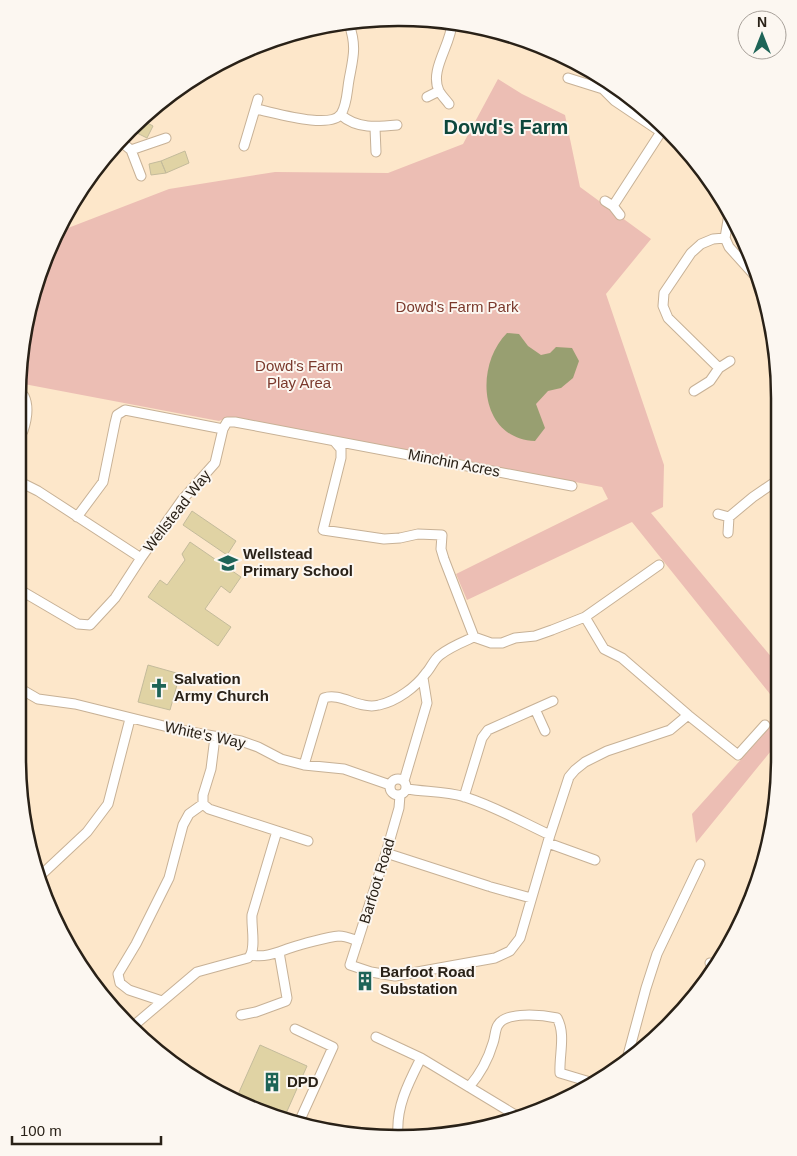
<svg xmlns="http://www.w3.org/2000/svg" width="797" height="1156" font-family="Helvetica,sans-serif">
<rect width="100%" height="100%" fill="#fde7ca"/>
<!-- green -->
<path fill="#ecbeb4" d="M498,79L522,94L565,115L580,187L651,239L606,294L664,465L663,507L651,513L778,665L779,741L696,843L692,814L763,735L771,718L773,707L770,694L632,522L467,600L456,574L608,499L602,487L228,417L219,421L24,384L25,324L52,243L68,228L169,189L275,172L388,173L463,144Z"/>
<!-- water -->
<path fill="#989f71" d="M507,333L519,334L528,346L541,355L550,353L556,347L572,348L579,361L573,378L561,388L548,391L536,404L545,428L535,441C479,439 474,366 507,333Z"/>
<!-- building -->
<path fill="#e0d3a4" stroke="#c4bb9b" d="M142,120L153,126L147,138L135,132Z
M185,151L189,163L166,173L161,161Z
M161,161L166,173L151,175L149,164Z
M192,511L236,541L227,555L183,525Z
M190,542L241,577L230,593L221,586L205,609L231,627L218,646L148,597L160,580L167,585L185,560L182,554Z
M148,665L180,674L170,710L138,702Z
M260,1045L307,1066L284,1118L252,1109L236,1099Z"/>
<g fill="none" stroke-linecap="round" stroke-linejoin="round">
<defs>
<path id="street" d="M322,26L329,27L353,22
M601,77L603,89L615,101L661,132
M568,78L603,89
M427,97L439,91
M449,104C446,100 442,96 439,91C429,70 451,45 452,23
M256,109C273,112 330,130 341,114C347,105 347,91 349,80C353,58 357,47 349,24
M341,115C357,129 377,127 397,125
M375,128L376,152
M120,141L131,150L141,176
M244,146L258,99
M131,150L166,138
M605,201L613,206L620,215
M613,206L661,132L667,128
M729,214L725,238L729,247L756,277
M719,368L668,318L663,306L664,293L691,253L701,244L713,239L725,238
M694,391L710,381L719,368L730,361
M23,431C27,419 29,406 24,396
M335,442L341,449V458L323,530L384,539L400,538L418,534L442,535L441,549L444,559L474,637L491,643H502L515,638L535,636L552,630L585,617L659,565
M22,483L38,491L141,558L182,500L215,463L223,429L227,422H235L572,486
M718,514L729,517L753,497L775,482
M77,517L103,482L115,423L117,415L125,410L223,429
M728,533L729,517
M20,590L78,624L90,625L115,598L141,558
M19,688L38,699L75,704L180,730L241,741L258,747L281,759L304,765L344,769L390,785
M535,709L545,731
M688,715L738,755L765,725
M215,737L211,769L203,795V804L209,809L308,841
M304,765L324,698C341,692 359,710 379,705C397,701 416,687 426,673C431,668 434,659 440,655C450,647 463,642 474,637
M390 787a8 8 0 1 1 16 0a8 8 0 1 1-16 0Z
M404,781L427,703L423,678
M407,789C426,792 446,791 465,797C494,806 522,822 550,835
M400,795L399,808L386,853L350,965L371,972L395,976L495,958L510,951L520,938L550,835L569,777L575,770L585,762L607,751L670,730L688,715L622,658L604,649L585,617
M464,797L482,738L488,730L553,701
M548,843L595,860
M386,853L488,886
M40,876L87,832L108,804L130,719
M491,887L531,898
M252,955C265,958 278,952 290,948C302,944 328,937 339,936C346,936 352,939 358,941
M710,963L716,967
M162,1001L129,990L120,983L118,974L136,944L169,878L183,825L189,814L203,804
M241,1015L256,1012L286,1001L287,998L279,952
M132,1027L197,972L248,958C257,951 251,927 252,915L277,831
M295,1029L333,1047L299,1122
M376,1037L421,1058L517,1116
M628,1055L646,988L657,954L700,864
M469,1087C481,1073 488,1060 493,1043C495,1038 495,1029 498,1025C506,1011 543,1015 557,1018C566,1034 559,1055 560,1073L590,1082
M398,1134C396,1106 409,1082 421,1058"/>
</defs>
<!-- street casing -->
<use href="#street" stroke="#c7b196" stroke-width="11"/>
<!-- street -->
<use href="#street" stroke="#fff" stroke-width="9"/>
</g>
<!-- icons -->
<defs>
<symbol id="school-bare" viewBox="-9 -9 18 18"><path d="M0-5L7-2L0 1L-7-2ZM-4 1L0 2.5L4 1V4Q0 6-4 4Z" fill="#1e6457" stroke="#fcf7f1" stroke-width="2.5" paint-order="stroke"/></symbol>
<symbol id="church-bare" viewBox="-9 -9 18 18"><path d="M-1.2-6h2.4v3.5h3.3v2.4h-3.3V6h-2.4V-.1h-3.3v-2.4h3.3Z" fill="#1e6457" stroke="#fcf7f1" stroke-width="2.5" paint-order="stroke"/></symbol>
<symbol id="building-bare" viewBox="-9 -9 18 18"><path d="M-4-6H4V6H1V3H-1V6H-4ZM-2.5-4.3h1.7v1.8h-1.7ZM.8-4.3h1.7v1.8H.8ZM-2.5-1h1.7V.8h-1.7ZM.8-1h1.7V.8H.8Z" fill="#1e6457" stroke="#fcf7f1" stroke-width="2.5" paint-order="stroke"/></symbol>
</defs>
<g fill-rule="evenodd">
<use href="#school-bare" x="214" y="549" width="28" height="28"/>
<use href="#church-bare" x="145" y="674" width="28" height="28"/>
<use href="#building-bare" x="351" y="967" width="28" height="28"/>
<use href="#building-bare" x="258" y="1068" width="28" height="28"/>
</g>
<g text-anchor="middle" stroke-width="4" stroke-linejoin="round" paint-order="stroke">
<!-- park labels -->
<g font-size="15" fill="#7a392c" stroke="#fcf7f1">
<text x="457" y="312">Dowd's Farm Park</text>
<text x="299" y="371">Dowd's Farm<tspan x="299" dy="17">Play Area</tspan></text>
</g>
<!-- street labels -->
<g font-size="15" fill="#292117" stroke="#fcf7f1">
<text transform="translate(454 463) rotate(11)" y="5">Minchin Acres</text>
<text transform="translate(177 511) rotate(-52)" y="5">Wellstead Way</text>
<text transform="translate(205 735) rotate(12)" y="5">White's Way</text>
<text transform="translate(377 881) rotate(-73)" y="5">Barfoot Road</text>
</g>
<!-- poi labels -->
<g font-size="15" font-weight="bold" fill="#292117" stroke="#fcf7f1" text-anchor="start">
<text x="243" y="559">Wellstead<tspan x="243" dy="17">Primary School</tspan></text>
<text x="174" y="684">Salvation<tspan x="174" dy="17">Army Church</tspan></text>
<text x="380" y="977">Barfoot Road<tspan x="380" dy="17">Substation</tspan></text>
<text x="287" y="1087">DPD</text>
</g>
<!-- district labels -->
<g font-size="20" font-weight="bold" fill="#0d473c" stroke="#fcf7f1">
<text x="506" y="134">Dowd's Farm</text>
</g>
</g>
<!-- crop -->
<path d="M0 0H797V1156H0ZM398 26H399A372 372 0 0 1 771 398V758A372 372 0 0 1 399 1130H398A372 372 0 0 1 26 758V398A372 372 0 0 1 398 26Z" fill="#fcf7f1" fill-rule="evenodd"/>
<path fill="none" stroke="#292117" stroke-width="2.5" d="M398 26H399A372 372 0 0 1 771 398V758A372 372 0 0 1 399 1130H398A372 372 0 0 1 26 758V398A372 372 0 0 1 398 26Z"/>
<!-- north arrow -->
<g transform="translate(762 35)"><circle r="24" fill="#fcf7f1" stroke="#a8a19a"/>
<path d="M0-4L9 19L0 12L-9 19Z" fill="#1e6457"/>
<text y="-8" font-size="14" font-weight="bold" text-anchor="middle" fill="#292117">N</text>
</g>
<!-- scale -->
<path d="M12 1136v8h149v-8" fill="none" stroke="#292117" stroke-width="2.5"/>
<text x="20" y="1136" font-size="15" fill="#292117" stroke="#fcf7f1" stroke-width="4" paint-order="stroke">100 m</text>
</svg>
